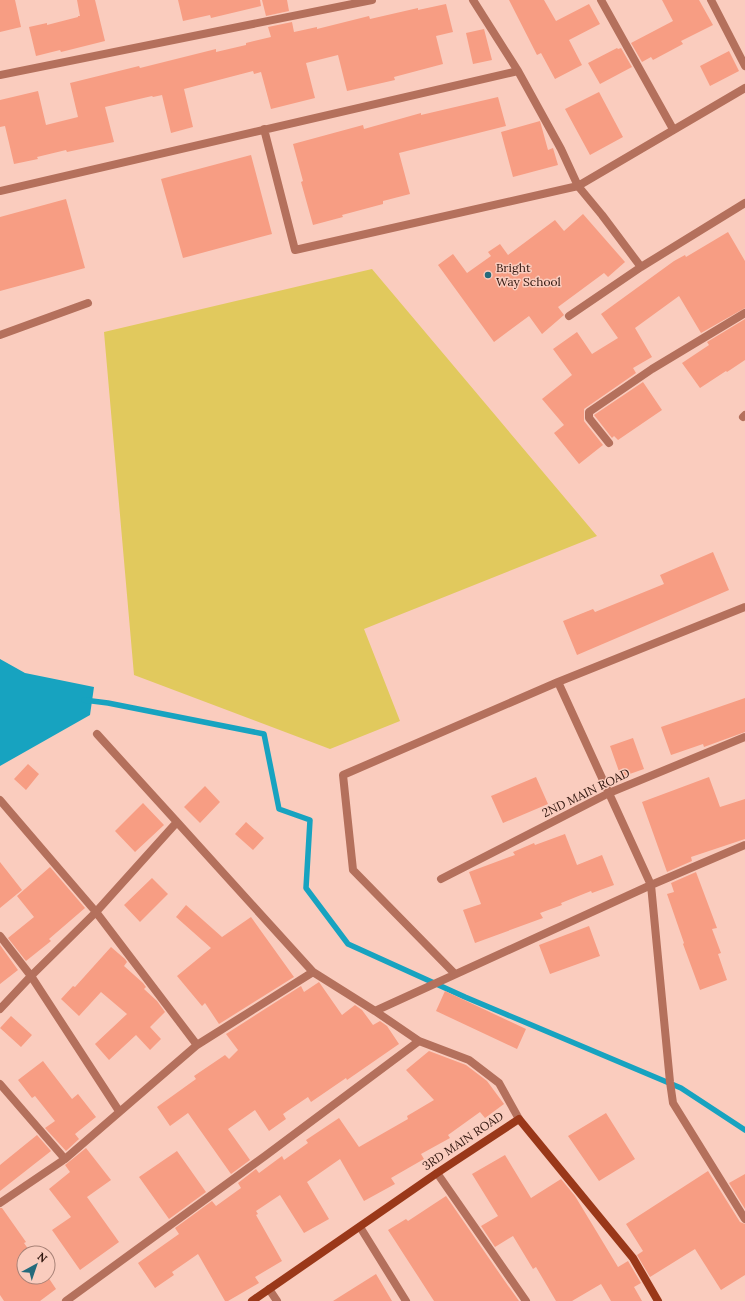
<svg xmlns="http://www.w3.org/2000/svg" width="745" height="1301" font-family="Lora,serif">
<rect width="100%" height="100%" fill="#faccbe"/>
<!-- green -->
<path fill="#e1c95d" d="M372,269L597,536L364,629L400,721L330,749L134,675L104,332Z"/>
<!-- water -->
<path fill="#17a3c0" d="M0,659L25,673L94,687L90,715L0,766Z"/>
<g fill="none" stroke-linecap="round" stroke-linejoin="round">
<!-- stream -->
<path stroke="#17a3c0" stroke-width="5.5" d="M84,700L108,703L264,734L279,809L310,820L306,888L348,944L465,997L681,1088L745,1130"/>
</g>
<!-- building -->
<path fill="#f79d83" d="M0,0H15L21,27L0,32Z
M77,0H95L105,41L61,52L60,50L36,56L29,27L47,23V25L78,17V16H80Z
M178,0H260L261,6L211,18L210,15L183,21Z
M262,0H287L289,11L266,16Z
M509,0H544L556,21L589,4L600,24L569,40L582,65L555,79L541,53L537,55Z
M662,0H699L713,25L681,41L683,44L653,60L651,57L642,62L631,43L673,21Z
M446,4L453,32L436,36L443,64L394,77L395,80L347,91L338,55L306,63L315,98L271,109L261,72L254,74L253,71L184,89L193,127L171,133L162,95L153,97L152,96L105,107L114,142L67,152L66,150L37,157L38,159L14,164L5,126L0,127V100L38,91L46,125L78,117L70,83L139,66L140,68L216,49V52L246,45V43L271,37L268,27L292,22L294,32L317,27V29L369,16L370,19L418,8V10Z
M484,29L492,60L473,64L466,33Z
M617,48L618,49L621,48L632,67L600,84L588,63Z
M729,51L739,71L710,86L700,66Z
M599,92L623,137L590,155L565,109Z
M498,97L506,126L399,153L410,194L383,201V204L342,215L343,217L313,225L301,182L303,181L293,144L363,125L364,129L421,113V115Z
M540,121L548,150L553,148L558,165L513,177L501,132Z
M251,155L272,234L183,258L161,179Z
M66,199L85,268L0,291V217Z
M583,214L625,262L608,277L604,273L558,307L564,315L542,334L529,316L494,342L438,265L453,254L467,273L491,256L488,252L500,244L508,255L555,220L564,231Z
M728,232L745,261V308L701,333L679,296L635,328L652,357L633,368L636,373L584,409V421L603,445L579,464L554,433L564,425L542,399L572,375L553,349L577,332L592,354L618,338L601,314L674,261L685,255L686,257Z
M745,319V360L727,372L726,371L700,388L682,363L709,345L707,342Z
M643,382L662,410L618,440L614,436L612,438L594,415Z
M713,552L729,590L577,655L563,621L593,609L595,612L664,584L660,575Z
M745,698V732L704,747L703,744L671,755L661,727Z
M633,738L644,769L621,777L610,746Z
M28,764L39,774L26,790L14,779Z
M536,777L548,804L503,823L491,796Z
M709,777L720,807L745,799V839L691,857L692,861L667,872L642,802Z
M205,786L220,802L200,823L184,807Z
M143,803L164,825L135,852L115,831Z
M246,822L264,838L253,850L235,834Z
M565,834L577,865L602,855L614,885L592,893L591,891L561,903L562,905L540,913L543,918L475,943L463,910L481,904L469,872L515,855L513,852L534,843L535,845Z
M0,862L22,890L0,908Z
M50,867L85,908L49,939L51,941L26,961L8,938L34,917L17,896Z
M696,872L717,928L712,929L721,953L718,954L727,980L700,990L683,944L684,943L667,894L674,892L671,883Z
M152,878L168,894L140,922L124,905Z
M186,905L222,937L251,917L294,977L219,1024L205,1003L202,1006L177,976L211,948L176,917Z
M589,926L600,956L550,974L539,945Z
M0,945L18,970L0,984Z
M111,947L125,959L127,962L124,966L143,983L146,987L144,989L157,1001L165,1012L150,1027L161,1039L150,1050L136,1035L109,1060L95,1044L127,1014L101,992L79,1016L61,999L73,986L75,987Z
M319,982L342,1015L355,1005L362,1010L373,1025L380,1021L387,1026L399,1044L347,1080L346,1078L311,1102L308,1097L283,1114L286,1119L269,1131L255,1110L228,1129L250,1160L231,1174L188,1113L170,1126L157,1107L196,1079L194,1076L225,1055L229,1059L238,1050L226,1034L301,986L304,992Z
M445,991L526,1029L517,1049L436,1011Z
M11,1016L32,1035L21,1047L0,1028Z
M429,1051L466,1065L487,1081L504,1104L485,1118L480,1112L448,1135L450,1138L421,1154L424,1159L391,1178L395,1184L364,1201L340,1159L307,1182L329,1219L304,1233L280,1195L256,1211L258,1214L256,1215L282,1261L255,1277L259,1283L228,1301H225L198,1254L172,1272L174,1275L155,1288L138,1263L179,1234L175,1228L212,1201L216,1206L241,1188L238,1183L256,1169L259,1173L282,1156L284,1160L308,1143L306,1140L339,1118L359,1147L408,1119L407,1116L434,1100L406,1070Z
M43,1061L72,1099L78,1094L96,1117L75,1134L79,1139L66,1151L45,1128L55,1121L35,1096L32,1098L18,1080Z
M606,1113L635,1159L599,1181L568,1136Z
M37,1135L51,1151L0,1191V1165Z
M86,1148L111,1180L87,1197L119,1242L80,1270L52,1230L71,1217L49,1189L70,1172L65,1165Z
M177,1151L206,1192L169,1219L139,1177Z
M505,1155L531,1198L561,1179L575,1196L618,1267L628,1261L641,1283L634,1287L642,1301H611L601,1284L572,1301H556L536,1267L533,1269L513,1236L495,1247L481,1226L498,1216L472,1174Z
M708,1171L740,1222L745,1224V1275L721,1290L695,1249L650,1277L637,1255L643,1251L626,1224Z
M745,1174V1209L729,1183Z
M446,1196L504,1280L519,1301H434L388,1230L406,1219L408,1221Z
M0,1208H2L26,1242L24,1243L31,1253H24V1277H48L56,1289L40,1301H4L0,1295Z
M376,1274L392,1301H333Z"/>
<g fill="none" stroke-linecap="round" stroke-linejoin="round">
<!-- street -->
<path stroke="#b4705c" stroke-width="8" d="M473,0L518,71
M601,0L673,129
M711,0L745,66
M0,75L372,0
M264,129L295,250L578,186L602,215L641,267L745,203
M0,191L518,71L561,149L578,186L745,88
M569,316L641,267
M0,335L88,303
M743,417L745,415
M609,443L589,418V412L652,369L745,313
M558,682L651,885L670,1082L673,1103L745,1219
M97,734L177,822
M0,800L96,912L197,1045
M441,879L609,793L745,737
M0,936L31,976L119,1111
M313,972L375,1011L419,1041L469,1060L499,1083L519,1119
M455,974L353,870L343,775L558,682L745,607
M0,1009L31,976L96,912L177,822L313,972L197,1045L65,1159L0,1203
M375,1011L651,885L745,845
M0,1084L65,1159
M437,1173L526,1301
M360,1227L406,1301
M269,1289L277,1301
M66,1301L265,1156L419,1041"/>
<!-- secondary -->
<path stroke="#9a3819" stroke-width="8" d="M252,1301L437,1173L519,1119L633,1258L658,1301"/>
</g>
<!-- markers -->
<circle fill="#256a7b" stroke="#faccbe" stroke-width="1.5" cx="488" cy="275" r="4"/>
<g text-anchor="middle" stroke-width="3" stroke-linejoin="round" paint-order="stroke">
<!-- poi labels -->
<g font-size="12" fill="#2e140c" stroke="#faccbe" text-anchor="start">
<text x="496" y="272">Bright<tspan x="496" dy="14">Way School</tspan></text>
</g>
<!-- street labels -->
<g font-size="12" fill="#2e140c" stroke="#faccbe">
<text transform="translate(586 793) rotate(-26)" y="4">2ND MAIN ROAD</text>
<text transform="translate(463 1141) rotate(-34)" y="4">3RD MAIN ROAD</text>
</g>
</g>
<!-- north arrow -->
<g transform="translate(36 1265) rotate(40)"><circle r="19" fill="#faccbe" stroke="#a88277"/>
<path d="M0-3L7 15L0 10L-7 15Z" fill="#256a7b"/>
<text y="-6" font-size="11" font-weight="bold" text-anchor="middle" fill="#2e140c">N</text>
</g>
</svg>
